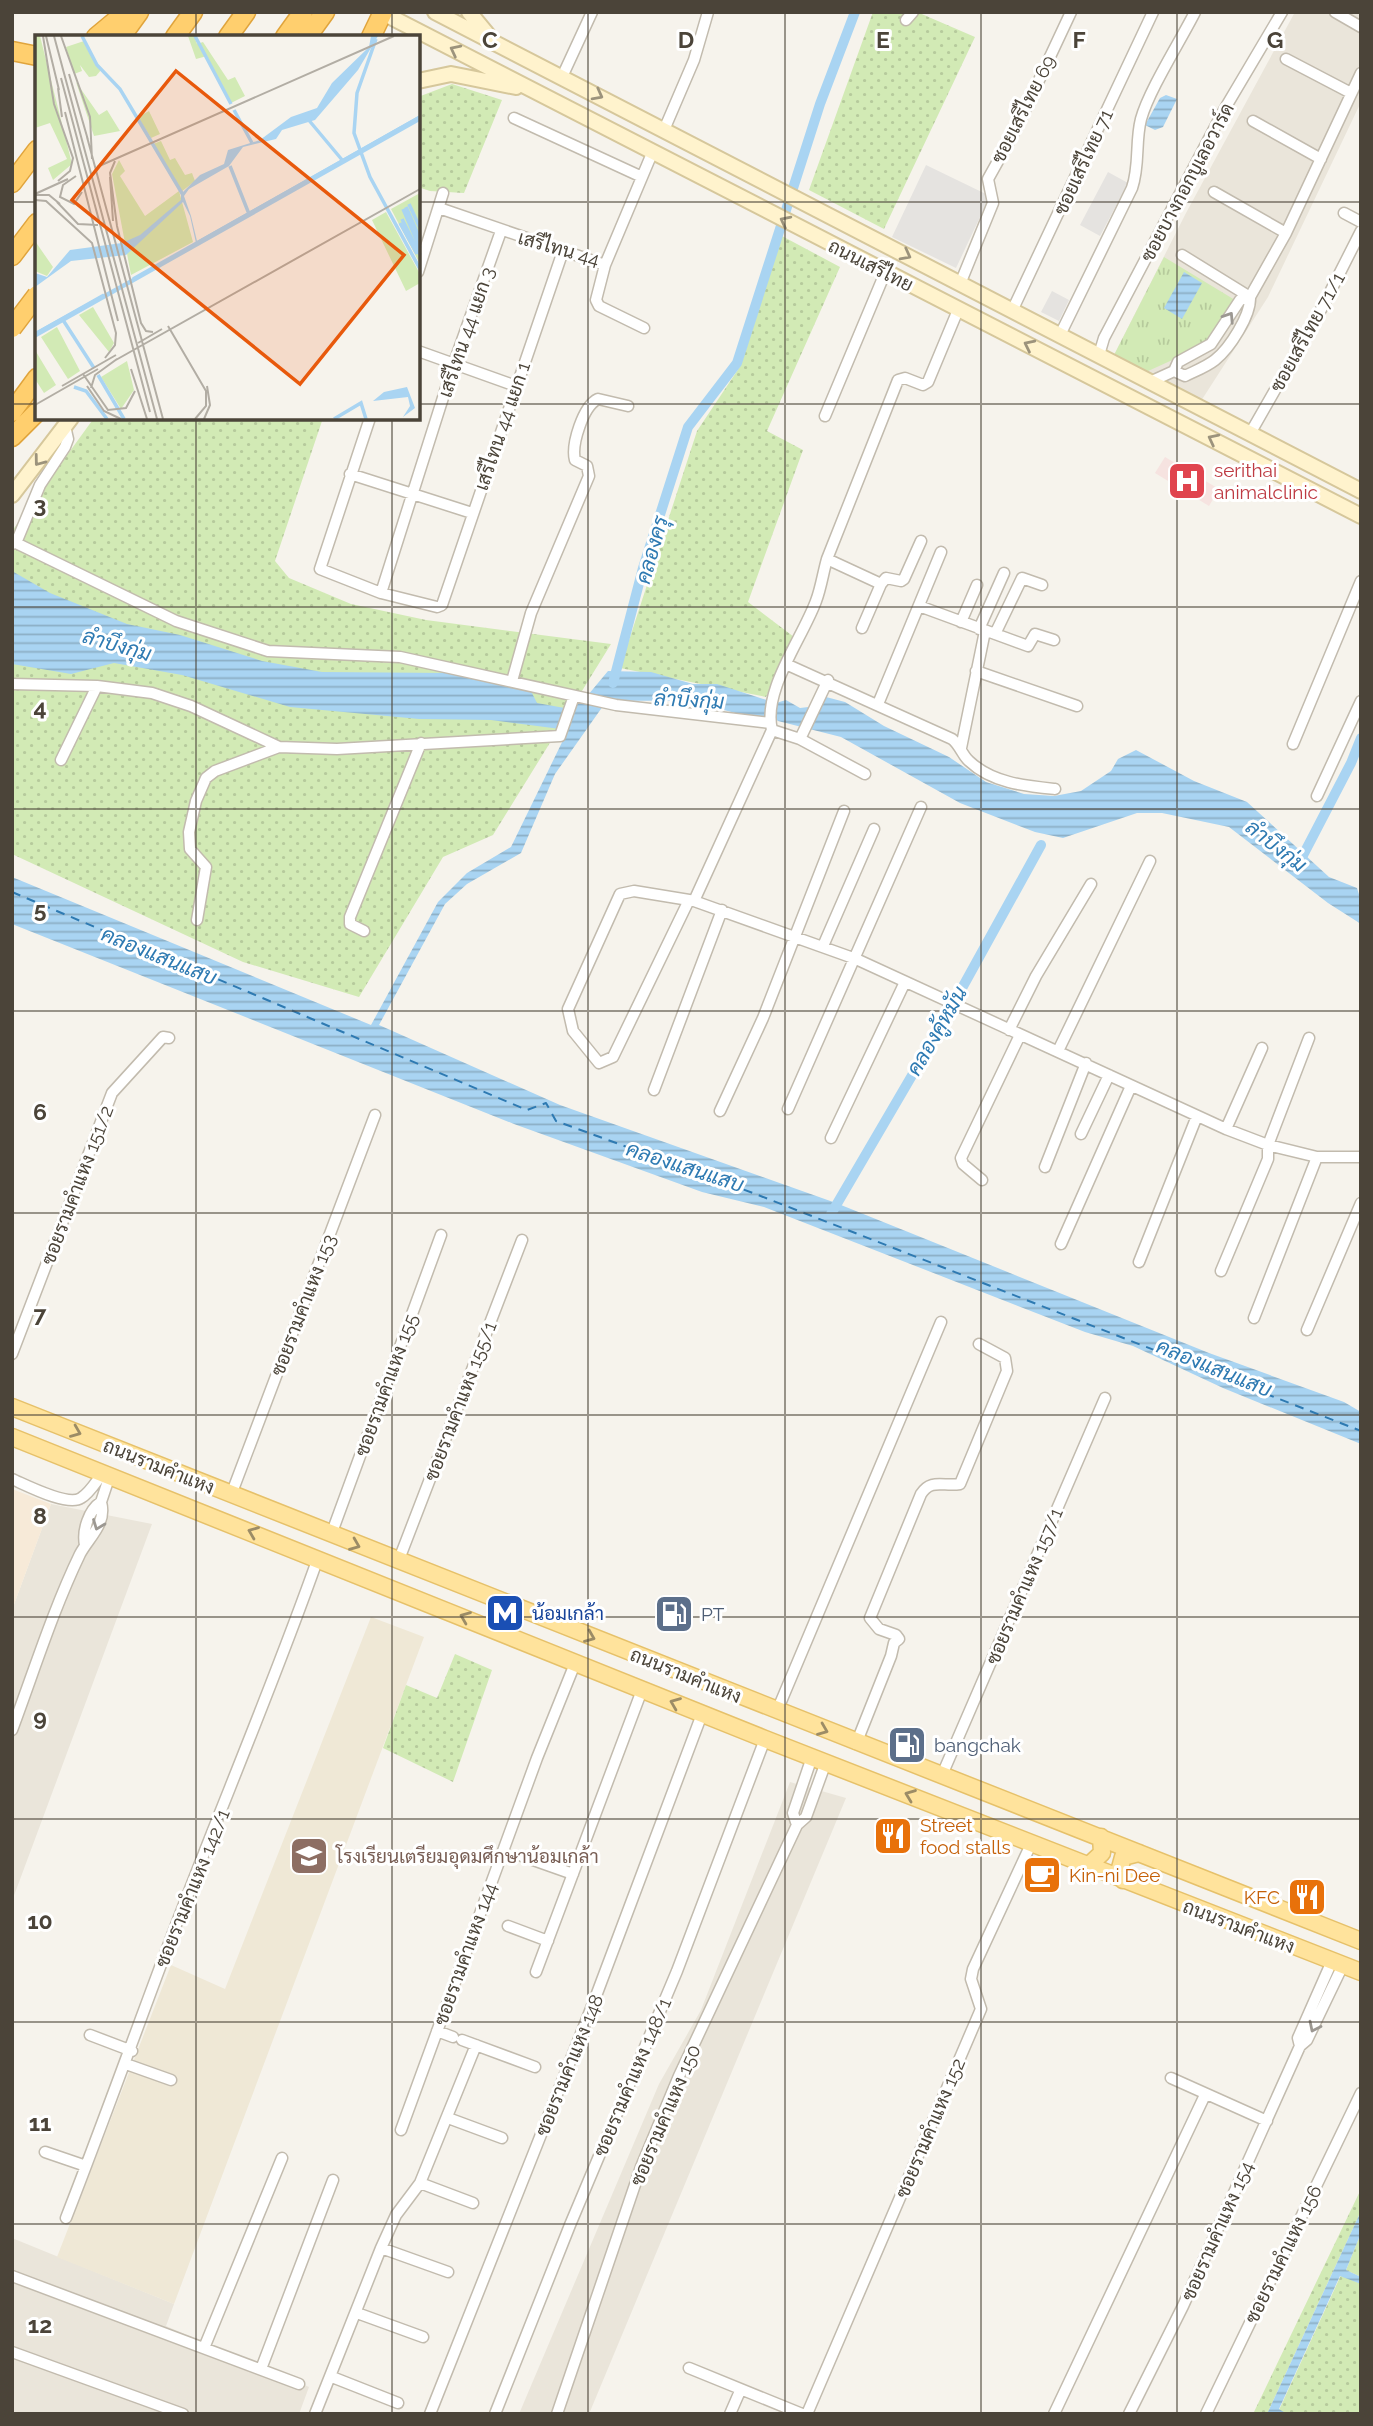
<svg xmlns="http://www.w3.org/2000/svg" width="1373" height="2426" font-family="Raleway,Sarabun,sans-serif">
<defs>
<pattern id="grass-dots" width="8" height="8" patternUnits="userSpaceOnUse" patternTransform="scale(1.75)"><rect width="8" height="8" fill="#d2eab5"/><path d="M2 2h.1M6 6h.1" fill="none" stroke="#b6ca9c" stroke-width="1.8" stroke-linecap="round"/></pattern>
<pattern id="park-tufts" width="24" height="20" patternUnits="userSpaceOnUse" patternTransform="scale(1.75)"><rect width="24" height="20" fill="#d2eab5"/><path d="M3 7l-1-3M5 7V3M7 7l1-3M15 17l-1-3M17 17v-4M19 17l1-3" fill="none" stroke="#b6ca9c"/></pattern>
<pattern id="water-rules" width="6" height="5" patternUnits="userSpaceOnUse" patternTransform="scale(1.75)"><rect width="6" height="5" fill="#a9d4f2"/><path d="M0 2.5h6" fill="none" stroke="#8caec5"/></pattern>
</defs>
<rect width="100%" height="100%" fill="#f6f3ec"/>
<!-- residential -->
<path fill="#eae5da" d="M1295,12H1361V102L1268,297L1201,401L1114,355L1186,213Z
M51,1504L152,1524L12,1901V1610Z
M790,1782L846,1798L589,2414H519L659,2084L701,2010Z
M12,2238L174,2304L166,2326L309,2387L299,2414H12Z"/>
<!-- commercial -->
<path fill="#f7ead8" d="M12,1489L51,1504L12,1610Z"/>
<!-- education -->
<path fill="#efe8d6" d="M371,1617L424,1637L174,2304L57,2257L171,1965L225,1989Z"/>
<!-- medical -->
<path fill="#f6e3e0" d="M1165,457L1219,489L1209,506L1155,473Z"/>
<!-- grass -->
<path fill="url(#grass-dots)" d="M873,12H917L975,37L884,229L809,190Z
M452,84L502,100L464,193L430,191L418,187V97Z
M782,236L840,267L767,431L803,450L748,602L794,637L766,697L620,668L697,431L741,365Z
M94,418H323L275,561L289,578L351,604L426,620L611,644L493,835L443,857L359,997L243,962L12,854V531Z
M455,1654L492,1670L453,1782L383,1748L406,1685L437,1698Z
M1361,2189V2211L1267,2414H1253Z
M1361,2233V2277L1346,2270Z
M1341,2275L1361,2284V2414H1287L1279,2410Z"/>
<!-- park -->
<path fill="url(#park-tufts)" d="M1164,257L1235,300L1203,346L1146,372L1114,355Z"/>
<!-- parking -->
<path fill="#e5e3e0" d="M926,165L990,196L956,268L892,237Z
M1108,172L1128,183L1100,236L1080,225Z
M1052,291L1069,300L1059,321L1041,312Z"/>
<!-- water -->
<path fill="url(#water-rules)" d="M1166,95L1177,99L1163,127L1155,130L1145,125L1160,98Z
M1184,272L1202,283L1182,319L1164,308Z
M12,571L50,593L127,624L180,635L262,661L322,672L448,673L531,691L537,703L570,709L588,695L608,671L651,672L693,684H717L776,703L786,700L800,708L817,706L826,697L845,702L884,726L949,757L986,782L1024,794L1054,796L1081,791L1111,771L1118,759L1136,750L1194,781L1247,802L1329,877L1357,888L1361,901V924L1328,903L1229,827L1162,813H1137L1063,838L1035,832L960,803L841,737L778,721L773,716L764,718L763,722C736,712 706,705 678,701C654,699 632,703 608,699L555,774L521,853L467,884L445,904L379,1025L560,1105L836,1203L1209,1353L1344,1402L1361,1412V1444L1223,1388L1133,1346L1085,1332L764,1207L702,1192L514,1124L12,924V877L371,1025L438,902L467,873L511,847L568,730L491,720L419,719L290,707L182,675L114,663L71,674L12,664Z
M1361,2211V2233L1346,2270L1361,2277V2284L1340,2276L1279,2409L1287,2414H1267Z"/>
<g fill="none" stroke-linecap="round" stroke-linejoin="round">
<!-- canal -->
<path stroke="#a9d4f2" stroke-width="10" d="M613,683L643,568L688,427L737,363L820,104L855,12
M1298,865L1351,763L1361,738
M831,1214L945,1019L1041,845"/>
<!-- ferry -->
<path stroke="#2e7ab2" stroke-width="2" stroke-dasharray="9 7" stroke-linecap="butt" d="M12,892L527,1110L546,1103L556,1121L753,1193L1361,1431"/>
<defs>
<path id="street" d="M1335,12L1361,27
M906,20L913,12
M1286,59L1351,93
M562,77L592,12
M514,118L642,177
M1253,121L1321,159
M664,130L694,60L708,12
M1214,192L1286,233
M439,208L605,265
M1344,213L1361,222
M1182,255L1250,297
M418,272L443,193
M960,284L993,203L988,179L1018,125L1071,12
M1012,311L1153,12
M644,328L599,306L596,300L605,265L653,151
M1060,335L1132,188C1140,165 1135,142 1141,119C1149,90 1181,40 1195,12
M418,351L516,386
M1099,355L1104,338L1224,110L1282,12
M1174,371L1185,376C1195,371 1206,367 1215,360C1230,348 1251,315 1250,297L1286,233L1361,73
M1152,381L1174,371L1178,362L1211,344L1240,300L1250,297
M825,416L885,273
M370,418L320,569L381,593L437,607L442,605L563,251
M1251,432L1323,306L1361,231
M350,474L472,513
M16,543L40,485L65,447L68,439L65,426
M12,544L16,543L176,621L268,651L400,657L616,705L770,723
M827,559L898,380L905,378L923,385L928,382L958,310
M881,584L886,578L901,581L904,579L921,541
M381,593L454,363L501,231
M919,606L1028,646L1035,634L1054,640
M961,622L977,585
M979,629L1004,573
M995,634L1022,578L1042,585
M788,665L952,739C960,745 962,755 969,761C992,783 1025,786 1055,789
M976,671L1077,706
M512,681L531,613L589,476L587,466L575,460C571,445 583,406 598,399L628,406
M12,684L97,686L61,760
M97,686L152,693L191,706L279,747L337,749L560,736L574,696
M878,704L941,552
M772,730L800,739L865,774
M800,739L828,680
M1293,744L1361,581
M961,748L985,631
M1317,796L1361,701
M689,900L613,1057L599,1063L573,1031L568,1009L620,894L634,891L689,900L694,901L856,959L1226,1129L1268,1145L1317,1157H1361
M694,901L772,730C762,691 802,639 816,601C821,588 823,573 827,559L881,584L862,628
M197,920L206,867L190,849L189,832L196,801L206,778L215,771L279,747
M364,931L350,924V917L421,743
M823,946L874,829
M1009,1030L1036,976L1091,884
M1058,1051L1150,861
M654,1090L722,910
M788,1109L921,807
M720,1111L763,1018L844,811
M1226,1129L1262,1048
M1081,1134L1109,1075
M831,1138L905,982
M1045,1167L1086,1063
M982,1180L963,1164L961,1158L1020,1035
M1061,1244L1131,1086
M1139,1262L1197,1116
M1221,1271L1268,1159V1145L1309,1038
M1254,1318L1317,1157
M1307,1330L1361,1203
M12,1354L112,1093L163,1037L169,1038
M12,1479C26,1485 68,1507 81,1498C90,1493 97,1480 103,1473
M231,1495L375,1115
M101,1502L110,1475
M331,1535L441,1235
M398,1562L522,1240
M899,1639L896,1635L879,1629L870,1618L921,1494C931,1478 944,1487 960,1484L1007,1371L1005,1358L979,1344
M777,1711L941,1322
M12,1730C34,1671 53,1610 80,1554C89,1537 107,1524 101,1502C89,1510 82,1530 85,1545
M856,1744L891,1656L894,1643L899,1639
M812,1757L793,1813L797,1825L806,1817L826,1762
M942,1775L1105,1398
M522,1856L573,1874
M508,1926L548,1941
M1332,1961L1298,2038L1300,2046L1307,2040L1343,1965
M536,1972L642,1690
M437,2031L453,2037
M90,2035L132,2051
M462,2040L535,2067
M126,2064L171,2080
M1171,2078L1267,2121
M448,2118L502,2138
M401,2130L537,1758L576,1661
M45,2152L86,2166
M420,2183L473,2203
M66,2218C98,2136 128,2053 159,1970C210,1832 269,1697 318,1558
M381,2248L448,2272
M12,2276L299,2384
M357,2313L423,2337
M204,2348L282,2158
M12,2352L183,2414
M689,2368L802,2414
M261,2369L333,2180
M332,2377L398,2403
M315,2414L381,2248L396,2215L420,2183L476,2045
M430,2414L596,1996L702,1714
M495,2414L570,2225L677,1971L765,1739
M557,2414L641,2167L679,2076L797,1825
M730,2414L740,2391
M807,2414L981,2009L971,1979L973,1969L1032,1842
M1054,2414L1205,2095
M1129,2414L1183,2306L1300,2046
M1206,2414L1361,2093"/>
<path id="secondary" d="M381,12L1361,516
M435,12L1361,491
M469,12L488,35
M418,81L451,74L516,87
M12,495L71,418"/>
<path id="primary" d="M12,1407L1361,1941
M12,1437L765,1739L1361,1972
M1088,1866L1102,1853L1101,1837
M1123,1880L1120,1868L1123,1857L1139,1853"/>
<path id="highway" d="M96,37L126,12
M121,37L139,12
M175,37L193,12
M228,37L246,12
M285,37L303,12
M307,37L325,12
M371,37L383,12
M12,51L37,56
M12,183L37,150
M12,256L37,223
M12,412L37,378
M12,437L37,412"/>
</defs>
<!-- street casing -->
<use href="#street" stroke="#c2bbae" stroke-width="13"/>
<!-- secondary casing -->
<use href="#secondary" stroke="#d6c79b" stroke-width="18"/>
<!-- primary casing -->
<use href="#primary" stroke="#e6c16a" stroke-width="19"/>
<!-- highway casing -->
<use href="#highway" stroke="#e0a43c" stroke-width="21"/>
<!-- street -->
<use href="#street" stroke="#fff" stroke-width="10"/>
<!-- secondary -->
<use href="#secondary" stroke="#fff3cd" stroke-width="14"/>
<!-- primary -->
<use href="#primary" stroke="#ffe39c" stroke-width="16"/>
<!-- highway -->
<use href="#highway" stroke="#ffcf6e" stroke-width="18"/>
<defs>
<path id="highway-bridge" d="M12,328L37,295"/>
</defs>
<!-- highway-bridge casing -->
<use href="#highway-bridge" stroke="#e0a43c" stroke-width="21" stroke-linecap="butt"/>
<!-- highway-bridge -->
<use href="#highway-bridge" stroke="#ffcf6e" stroke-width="18"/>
</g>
<!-- one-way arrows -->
<defs><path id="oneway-chevron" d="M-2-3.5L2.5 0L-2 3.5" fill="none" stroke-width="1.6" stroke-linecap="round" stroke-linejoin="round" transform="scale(1.75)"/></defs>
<g stroke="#9c937c">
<use href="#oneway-chevron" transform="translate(455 50) rotate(-153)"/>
<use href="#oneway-chevron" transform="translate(598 95) rotate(28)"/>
<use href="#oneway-chevron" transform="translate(785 221) rotate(-153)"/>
<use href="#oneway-chevron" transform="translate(906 255) rotate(28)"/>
<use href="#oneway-chevron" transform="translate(1029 345) rotate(-154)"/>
<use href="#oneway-chevron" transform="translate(1213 439) rotate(-153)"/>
<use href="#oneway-chevron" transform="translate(39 461) rotate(127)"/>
</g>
<g stroke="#9c9892">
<use href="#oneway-chevron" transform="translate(1229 317) rotate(-57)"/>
<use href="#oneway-chevron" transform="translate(98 1525) rotate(111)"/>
<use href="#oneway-chevron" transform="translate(1314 2027) rotate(116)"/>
</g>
<g stroke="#9c8c66">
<use href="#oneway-chevron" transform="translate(76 1432) rotate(22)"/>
<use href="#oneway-chevron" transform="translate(253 1532) rotate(-158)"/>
<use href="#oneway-chevron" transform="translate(355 1545) rotate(22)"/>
<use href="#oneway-chevron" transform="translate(465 1617) rotate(-158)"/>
<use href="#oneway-chevron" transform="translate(590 1637) rotate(22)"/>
<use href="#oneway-chevron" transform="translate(675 1703) rotate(-158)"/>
<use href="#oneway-chevron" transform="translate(823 1730) rotate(22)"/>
<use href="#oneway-chevron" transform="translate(910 1795) rotate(-159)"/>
</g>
<!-- grid -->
<path fill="none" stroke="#4b4439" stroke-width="2" stroke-opacity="0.55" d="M196,12V37M392,12V37M588,12V2414M785,12V2414M981,12V2414M1177,12V2414M12,202H37M418,202H1361M12,404H37M418,404H1361M196,418V2414M392,418V2414M12,607H1361M12,809H1361M12,1011H1361M12,1213H1361M12,1415H1361M12,1617H1361M12,1819H1361M12,2022H1361M12,2224H1361"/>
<!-- icons -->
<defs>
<symbol id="hospital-square" viewBox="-11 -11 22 22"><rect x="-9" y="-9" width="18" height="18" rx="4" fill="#e0444e" stroke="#fff"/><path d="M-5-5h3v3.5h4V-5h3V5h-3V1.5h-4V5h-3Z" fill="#fff"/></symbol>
<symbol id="metro-square" viewBox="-11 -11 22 22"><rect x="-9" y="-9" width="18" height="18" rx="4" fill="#1a4fb4" stroke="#fff"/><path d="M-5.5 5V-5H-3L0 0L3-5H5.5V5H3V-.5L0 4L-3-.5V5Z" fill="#fff"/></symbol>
<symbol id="fuel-square" viewBox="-11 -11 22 22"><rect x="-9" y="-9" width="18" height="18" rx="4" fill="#5c6f8a" stroke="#fff"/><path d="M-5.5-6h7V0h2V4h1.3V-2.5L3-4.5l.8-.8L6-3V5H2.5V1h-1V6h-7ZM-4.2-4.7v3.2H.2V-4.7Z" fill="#fff"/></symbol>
<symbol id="restaurant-square" viewBox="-11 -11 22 22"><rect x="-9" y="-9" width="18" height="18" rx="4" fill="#e8710a" stroke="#fff"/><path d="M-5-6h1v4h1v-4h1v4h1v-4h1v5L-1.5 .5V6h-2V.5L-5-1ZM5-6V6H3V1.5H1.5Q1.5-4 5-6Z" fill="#fff"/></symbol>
<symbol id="school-square" viewBox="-11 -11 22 22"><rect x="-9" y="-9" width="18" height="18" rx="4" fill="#8d6e63" stroke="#fff"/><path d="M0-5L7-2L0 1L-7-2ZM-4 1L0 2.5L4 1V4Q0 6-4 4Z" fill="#fff"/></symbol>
<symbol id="cafe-square" viewBox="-11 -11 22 22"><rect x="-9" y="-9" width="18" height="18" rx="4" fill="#e8710a" stroke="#fff"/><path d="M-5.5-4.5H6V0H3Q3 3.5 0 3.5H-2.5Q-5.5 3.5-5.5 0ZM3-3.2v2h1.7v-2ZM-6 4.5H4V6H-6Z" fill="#fff"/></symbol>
</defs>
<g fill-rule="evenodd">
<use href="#hospital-square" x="1165" y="459" width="44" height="44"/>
<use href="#metro-square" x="483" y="1591" width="44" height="44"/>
<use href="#fuel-square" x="652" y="1592" width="44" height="44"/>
<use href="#fuel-square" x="885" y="1723" width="44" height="44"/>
<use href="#restaurant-square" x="871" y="1814" width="44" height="44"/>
<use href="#school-square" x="287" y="1834" width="44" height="44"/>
<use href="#cafe-square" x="1020" y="1853" width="44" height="44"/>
<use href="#restaurant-square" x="1285" y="1875" width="44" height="44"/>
</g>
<g text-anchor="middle" stroke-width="6" stroke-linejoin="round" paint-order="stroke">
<!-- street labels -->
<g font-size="19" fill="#4b4439" stroke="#fff">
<text transform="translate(1023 109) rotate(-63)" y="7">ซอยเสรีไทย 69</text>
<text transform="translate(1083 162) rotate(-65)" y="7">ซอยเสรีไทย 71</text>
<text transform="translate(1187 182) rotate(-62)" y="7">ซอยบางกอกบูเลอวาร์ด</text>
<text transform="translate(559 248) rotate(16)" y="7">เสรีไทน 44</text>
<text transform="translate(871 265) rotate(27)" y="7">ถนนเสรีไทย</text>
<text transform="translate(466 332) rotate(-71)" y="7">เสรีไทน 44 แยก 3</text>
<text transform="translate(1307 332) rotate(-61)" y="7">ซอยเสรีไทย 71/1</text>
<text transform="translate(502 426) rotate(-71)" y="7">เสรีไทน 44 แยก 1</text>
<text transform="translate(77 1185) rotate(-69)" y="7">ซอยรามคำแหง 151/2</text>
<text transform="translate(303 1305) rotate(-69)" y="7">ซอยรามคำแหง 153</text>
<text transform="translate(386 1385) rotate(-70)" y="7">ซอยรามคำแหง 155</text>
<text transform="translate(460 1401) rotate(-69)" y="7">ซอยรามคำแหง 155/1</text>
<text transform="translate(159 1466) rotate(22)" y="7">ถนนรามคำแหง</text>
<text transform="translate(1024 1586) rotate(-67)" y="7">ซอยรามคำแหง 157/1</text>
<text transform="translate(686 1675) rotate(22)" y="7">ถนนรามคำแหง</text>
<text transform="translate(192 1888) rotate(-68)" y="7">ซอยรามคำแหง 142/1</text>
<text transform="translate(1239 1926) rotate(21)" y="7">ถนนรามคำแหง</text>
<text transform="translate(465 1954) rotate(-70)" y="7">ซอยรามคำแหง 144</text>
<text transform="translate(569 2065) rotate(-68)" y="7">ซอยรามคำแหง 148</text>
<text transform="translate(632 2077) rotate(-67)" y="7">ซอยรามคำแหง 148/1</text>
<text transform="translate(665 2115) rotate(-67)" y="7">ซอยรามคำแหง 150</text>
<text transform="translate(930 2128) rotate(-67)" y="7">ซอยรามคำแหง 152</text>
<text transform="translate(1217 2231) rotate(-66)" y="7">ซอยรามคำแหง 154</text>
<text transform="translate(1283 2254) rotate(-64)" y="7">ซอยรามคำแหง 156</text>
</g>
<!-- health labels -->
<g font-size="19" fill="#be3a42" stroke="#fff" text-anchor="start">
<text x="1214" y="477">serithai<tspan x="1214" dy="22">animalclinic</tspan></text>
</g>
<!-- transit labels -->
<g font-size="19" fill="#164399" stroke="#fff" text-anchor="start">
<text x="532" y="1620">น้อมเกล้า</text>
</g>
<!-- service labels -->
<g font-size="19" fill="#4e5e75" stroke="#fff" text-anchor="start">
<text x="701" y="1621">PT</text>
<text x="934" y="1752">bangchak</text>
</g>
<!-- food labels -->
<g font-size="19" fill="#c56008" stroke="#fff" text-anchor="start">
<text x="920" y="1832">Street<tspan x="920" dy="22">food stalls</tspan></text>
<text x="1069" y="1882">Kin-ni Dee</text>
<text x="1280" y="1904" text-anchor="end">KFC</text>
</g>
<!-- education labels -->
<g font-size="19" fill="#785e54" stroke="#fff" text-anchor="start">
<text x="336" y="1863">โรงเรียนเตรียมอุดมศึกษาน้อมเกล้า</text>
</g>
<!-- water labels -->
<g font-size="21" font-style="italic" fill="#2e7ab2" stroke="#fff">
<text transform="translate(652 550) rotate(-74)" y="7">คลองครุ</text>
<text transform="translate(117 645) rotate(16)" y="7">ลำบึงกุ่ม</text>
<text transform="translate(689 700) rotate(3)" y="7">ลำบึงกุ่ม</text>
<text transform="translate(1276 846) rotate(38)" y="7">ลำบึงกุ่ม</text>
<text transform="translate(159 956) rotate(22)" y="7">คลองแสนแสบ</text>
<text transform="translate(937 1031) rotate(-60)" y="7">คลองคู้หมัน</text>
<text transform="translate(685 1167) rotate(18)" y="7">คลองแสนแสบ</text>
<text transform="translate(1214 1368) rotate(22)" y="7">คลองแสนแสบ</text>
</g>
</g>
<!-- overview -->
<g transform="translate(35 35)">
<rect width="385" height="385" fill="#f6f3ec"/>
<path d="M0,1H5L37,129L18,145L13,133L32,124L15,88L0,93ZM153,1H159L162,9L168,7L193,45L200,42L210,61L196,68L172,21L161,24ZM49,6L66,35L61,41L54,42L45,30L47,36L39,39L31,12ZM114,76L125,99L116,103L103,82ZM126,106L135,125L140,123L150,140L157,138L160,146L146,157L118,109ZM84,125L90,136L85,141L110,181L144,156L158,207L96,240L77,139ZM385,158V229L356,174ZM351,177L385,239V248L371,256L337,185ZM0,206L18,232L12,241L0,236ZM58,272L79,308L74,317L44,280ZM22,292L45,336L33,344L6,302ZM0,315L21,350L9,358L0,344ZM92,326L99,355L86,374L66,342Z" fill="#d2eab5"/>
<path d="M41,47L64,80L72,75L85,96L59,101Z" fill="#d2eab5"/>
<path d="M336,1H343L323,35L280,85L247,95L241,104L208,112L194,131L154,154L149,161L156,181L162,206L385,80V86L0,303V297L161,208L155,181L148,167L91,220L36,226L0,252V238L12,242L35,215L87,208L105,200L146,165V159L165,140L189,129L193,115L225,105L256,82L282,73L297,48L334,12ZM372,352L380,373L368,382L375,371L373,362L338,366L349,357Z" fill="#a9d4f2"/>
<path fill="none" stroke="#a9d4f2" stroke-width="3.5" d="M47,1L62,30L85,54L148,160M160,1L196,69M341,4L322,58L319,98L335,142L385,234M199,75L217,108M272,83L308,126M195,131L214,179M374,169L385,193M371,172L385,204M368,174L385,213M367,184L385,220M365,188L382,219M98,244L385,82M28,285L59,333M0,299L69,260M63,340L89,384M39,352L51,356L72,384M299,384L326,368L331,384"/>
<path fill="none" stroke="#b2ada4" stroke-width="2" d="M8,1L19,69L38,123L35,136L23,146M11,1L24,55M19,1L122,384M26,1L55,82L57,124M34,39L53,105M26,43L115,377M23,53L27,82M30,77L83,286M52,102L128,384M80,126L75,138L82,191L106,288L111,296L118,297M62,132L359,1M41,141L28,150L25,162L39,169L47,157M75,142L78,186M0,159L33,144M0,160H14L25,169M0,165L11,166L57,208L81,298L80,310L70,323M22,167L43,189L63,190M133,291L171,356V371L160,384M103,308L127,294M79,326L385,154M96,334L112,384M48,339L73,375L91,373L100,356M27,351L81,320M52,351L69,376L86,384M56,353L60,340L82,324M0,370L63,334M169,384L175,370L172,351"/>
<path fill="#e8590c" fill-opacity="0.15" stroke="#e8590c" stroke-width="3.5" d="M141,36L369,220L265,349L37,165Z"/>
<rect width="385" height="385" fill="none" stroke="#4b4439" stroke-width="3.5"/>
</g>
<g font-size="23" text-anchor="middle" font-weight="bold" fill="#4b4439" stroke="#fff" stroke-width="6" stroke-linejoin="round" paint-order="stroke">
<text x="490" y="48">C</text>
<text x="686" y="48">D</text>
<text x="883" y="48">E</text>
<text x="1079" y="48">F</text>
<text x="1275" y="48">G</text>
<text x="40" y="513">3</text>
<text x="40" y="716">4</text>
<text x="40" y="918">5</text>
<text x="40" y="1120">6</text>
<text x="40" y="1322">7</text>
<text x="40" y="1524">8</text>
<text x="40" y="1726">9</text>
<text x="40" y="1929">10</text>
<text x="40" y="2131">11</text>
<text x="40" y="2333">12</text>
</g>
<!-- border -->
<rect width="1373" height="2426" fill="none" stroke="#4b4439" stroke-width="28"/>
</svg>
